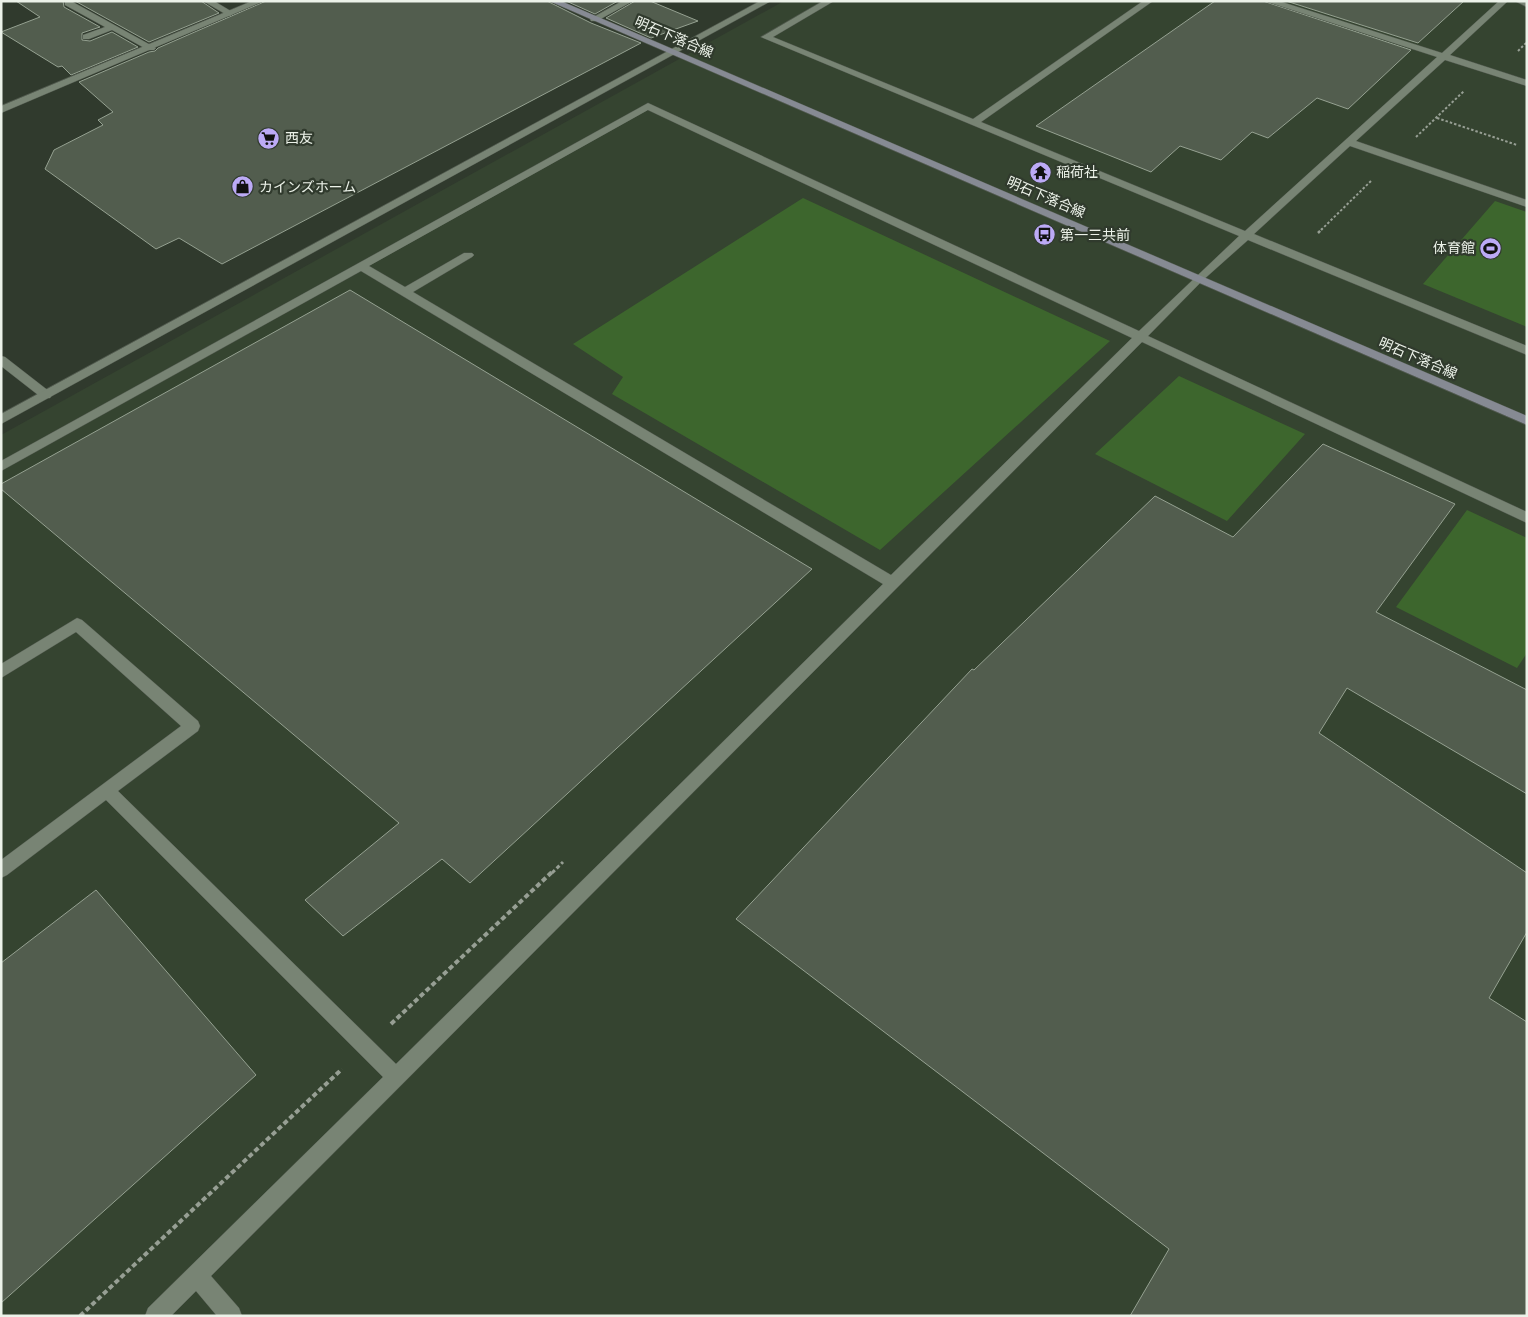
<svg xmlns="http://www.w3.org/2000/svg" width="1528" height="1317" font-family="'Varela Round','Noto Sans JP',sans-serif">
<rect width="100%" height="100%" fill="#303a2d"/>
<!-- built -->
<path fill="#354430" d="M784,1H1527V1316H1V435Z"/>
<!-- green -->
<path fill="#3d662d" d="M803,198L1110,341L880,550L612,394L623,377L573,344Z
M1495,201L1527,212V327L1423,284Z
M1179,376L1305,434L1227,521L1095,454Z
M1467,510L1527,538V653L1517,668L1396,607Z"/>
<!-- building -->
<path fill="#525d4e" stroke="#95a191" d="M16,1H63L64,7L100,27L82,33V40L90,41L112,32L138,47L71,75L62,66L58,67L1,32L40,17Z
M75,1H201L219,13L149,42Z
M266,1H547L591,23L641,43L222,264L179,238L156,249L45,169L54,150L103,125L98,120L113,112L79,82L149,52L155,51L158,48Z
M566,1H618L595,14Z
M635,1H650L698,21L651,38L606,18Z
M1215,1H1263L1411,50L1348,109L1317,98L1268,138L1252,132L1221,160L1180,146L1151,172L1036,126Z
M1286,1H1464L1418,43Z
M350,290L812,569L470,883L442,859L343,936L305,900L399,823L1,489V484Z
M1323,444L1455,504L1376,612L1527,690V794L1347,688L1319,733L1527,873V932L1489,998L1527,1022V1316H1130L1169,1249L736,919L972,669L974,670L1155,496L1233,537Z
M96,890L256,1075L1,1303V963Z"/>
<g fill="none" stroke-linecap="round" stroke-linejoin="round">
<defs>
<path id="lane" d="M65,1H71L156,48L154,50H148L112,30L89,39H83V35L105,27L65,5Z
M203,1H214L234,13L230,16L227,15Z
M622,1H633L597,21H591L590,19Z
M823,1H834L773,37L973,119L1143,1H1153L981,122L1245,231L1437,57L1265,1H1279L1442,53L1499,1H1508L1450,55L1527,80V86L1445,60L1356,141L1527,200V207L1350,146L1254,234L1527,346V355L1248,240L1202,281L1148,336L1527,512V523L1142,342L211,1276L239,1308L242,1316H217L196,1291L171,1316H145L148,1308L383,1077L106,800L7,875L1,878V860L181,726L76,632L1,678V664L77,618L82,620L198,721L200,726L198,731L118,791L396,1064L883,584L361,271L1,471V461L648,103L1139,331L1239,236L761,37ZM648,110L1132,338L891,575L413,292L472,257L474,255L472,253H464L405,287L369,266Z
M1515,1H1527V7Z
M1,356L5,357L50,392L52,395L50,398H42L1,366Z"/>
<path id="street" d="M252,1H264L1,113V106Z
M760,1H771L1,424V414Z"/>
<path id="secondary" d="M549,1H561L1527,416V425Z"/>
</defs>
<!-- lane casing -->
<use href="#lane" stroke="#4f574c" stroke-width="1"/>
<!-- street casing -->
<use href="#street" stroke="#4f574c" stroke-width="1"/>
<!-- secondary casing -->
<use href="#secondary" stroke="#4f574c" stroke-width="1"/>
<!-- path-far3 -->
<path stroke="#979f94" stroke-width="2" stroke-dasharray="2.5 2" stroke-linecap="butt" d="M1518,51L1527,42
M1437,118L1517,145
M1416,137L1464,91
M1321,230L1372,180"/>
<!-- path-far2 -->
<path stroke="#979f94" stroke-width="2.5" stroke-dasharray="3 2" stroke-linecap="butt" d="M1318,233L1322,229"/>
<!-- path-far1 -->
<path stroke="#979f94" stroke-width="3" stroke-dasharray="4 2.5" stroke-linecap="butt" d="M552,873L563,862"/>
<!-- path -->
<path stroke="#979f94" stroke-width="4" stroke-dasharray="5 3" stroke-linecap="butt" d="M391,1024L553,871
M80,1316L342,1069"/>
<!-- lane -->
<use href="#lane" fill="#788474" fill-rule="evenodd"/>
<!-- street -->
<use href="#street" fill="#788474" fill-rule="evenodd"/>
<!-- secondary -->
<use href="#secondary" fill="#868a93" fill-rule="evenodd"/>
</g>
<!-- icons -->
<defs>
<symbol id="supermarket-disc" viewBox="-11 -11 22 22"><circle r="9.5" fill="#bcaaf6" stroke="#303a2d"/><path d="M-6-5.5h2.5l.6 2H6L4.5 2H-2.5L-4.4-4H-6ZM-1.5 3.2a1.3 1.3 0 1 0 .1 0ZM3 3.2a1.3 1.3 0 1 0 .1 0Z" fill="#111"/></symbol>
<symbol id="temple-disc" viewBox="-11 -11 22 22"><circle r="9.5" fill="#bcaaf6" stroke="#303a2d"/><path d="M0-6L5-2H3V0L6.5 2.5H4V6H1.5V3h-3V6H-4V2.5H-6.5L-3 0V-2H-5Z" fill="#111"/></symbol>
<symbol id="shop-disc" viewBox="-11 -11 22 22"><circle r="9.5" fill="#bcaaf6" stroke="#303a2d"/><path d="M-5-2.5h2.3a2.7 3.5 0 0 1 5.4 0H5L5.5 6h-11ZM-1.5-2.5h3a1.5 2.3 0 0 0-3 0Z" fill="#111"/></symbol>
<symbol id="bus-disc" viewBox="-11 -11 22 22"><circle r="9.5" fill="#bcaaf6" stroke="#303a2d"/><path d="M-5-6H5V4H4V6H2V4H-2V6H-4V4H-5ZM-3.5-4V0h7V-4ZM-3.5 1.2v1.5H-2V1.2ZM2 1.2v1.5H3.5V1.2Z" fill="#111"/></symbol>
<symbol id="stadium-disc" viewBox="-11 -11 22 22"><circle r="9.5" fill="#bcaaf6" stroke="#303a2d"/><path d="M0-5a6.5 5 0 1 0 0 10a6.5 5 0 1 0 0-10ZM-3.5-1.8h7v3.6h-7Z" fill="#111"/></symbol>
</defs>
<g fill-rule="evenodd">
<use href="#supermarket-disc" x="256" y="126" width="25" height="25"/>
<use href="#temple-disc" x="1028" y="160" width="25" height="25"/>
<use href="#shop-disc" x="230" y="174" width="25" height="25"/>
<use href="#bus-disc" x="1032" y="222" width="25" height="25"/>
<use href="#stadium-disc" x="1478" y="236" width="25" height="25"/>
</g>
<g text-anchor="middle" stroke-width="4.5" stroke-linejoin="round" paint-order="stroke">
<!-- far-street labels -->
<g font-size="14" fill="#ecf2e9" stroke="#303a2d">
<text transform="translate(674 37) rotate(23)" y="5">明石下落合線</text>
<text transform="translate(1046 197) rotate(23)" y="5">明石下落合線</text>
<text transform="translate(1418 358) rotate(23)" y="5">明石下落合線</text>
</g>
<!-- far-poi labels -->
<g font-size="14" fill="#ecf2e9" stroke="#303a2d" text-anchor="start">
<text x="285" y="143">西友</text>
<text x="1056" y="177">稲荷社</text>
<text x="259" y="192">カインズホーム</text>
<text x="1060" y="240">第一三共前</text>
<text x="1475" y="253" text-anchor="end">体育館</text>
</g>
</g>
<!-- border -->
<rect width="1528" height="1317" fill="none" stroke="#ecf2e9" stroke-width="5"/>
</svg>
